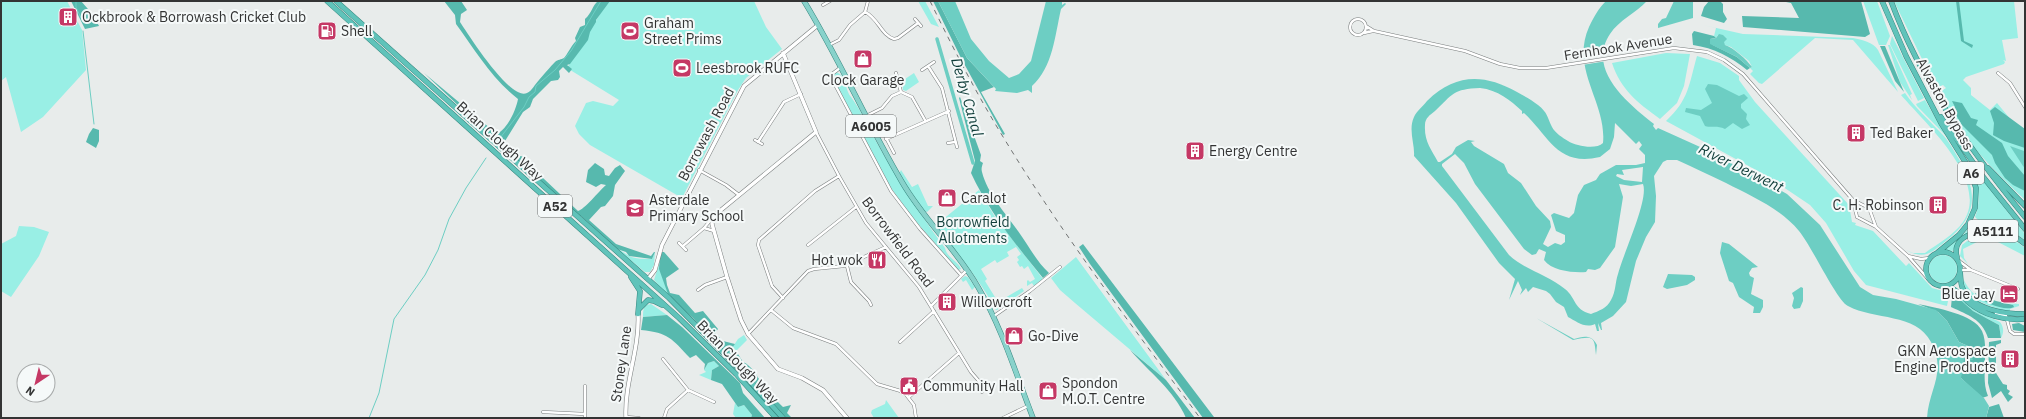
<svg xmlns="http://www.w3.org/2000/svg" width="2026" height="419" font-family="'IBM Plex Sans',sans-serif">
<rect width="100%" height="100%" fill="#e8eceb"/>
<!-- green -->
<path fill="#99efe5" d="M1,1H67L82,30L86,70L43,117L21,132L6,77L1,81Z
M608,1H754L766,27L782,49L746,78L738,90L682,198L590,145L579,134L575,126L586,103L593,101L613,106L619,100L567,68Z
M918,1H925L939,27L931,24Z
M1863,1H1877L1890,36L1886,45H1879Z
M1894,1H2014L2018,38L2002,40L2006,61L2003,60L2005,62L2004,64L1966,77L1963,80L1971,88V95L1990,110L1997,103L2012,121L2025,130V200C2004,180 1983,160 1966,137C1955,123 1947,108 1938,93L1946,88L1943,85L1936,88Z
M1703,25L1743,34L1853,38C1862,40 1873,42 1878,50L1898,92L1853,40L1815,38L1762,84L1759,83L1750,74L1753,71L1750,68L1752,67L1749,61L1731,47L1725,45L1718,35L1716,38L1714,36L1716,28Z
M1892,36L1924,98L1918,101L1890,44Z
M1888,45H1890L1912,94L1910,95L1912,100L1900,82Z
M1666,53L1690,54L1684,86L1677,103L1660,119C1637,102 1621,90 1612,63Z
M1697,56L1720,63L1739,76V80L1755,102L1849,205L1852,222L1856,223L1855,225L1873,231L1906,266L1909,263L1932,288L1947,292L1949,296L1947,306L1866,285L1854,271L1826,223L1810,205L1767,176L1666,121C1689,100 1689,84 1697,56Z
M836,72C846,75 845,90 851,97C855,103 859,108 862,115C886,162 914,206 945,248C947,258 958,261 961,269L958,270L913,218L891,188L833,79V75Z
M914,73L919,82L906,91L903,90L902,81Z
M1905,93C1916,109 1929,120 1942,134C1949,141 1954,151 1959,159C1978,193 1978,216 1946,241C1931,253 1925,260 1906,250L1913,253H1925C1937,244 1954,235 1963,222C1991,181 1925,123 1901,95Z
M1925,100L1946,136L1917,106L1916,104Z
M1962,153L2025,234V240C2011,230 1994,224 1977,229L1978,224H1985L1983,220L1979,221L1975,217C1984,193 1974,173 1962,153Z
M901,170L912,187L918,184L928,206H933L927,212L924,211L899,174Z
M979,190L995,217L1043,279L1034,286L1032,283L1027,286V281L1028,280L1030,282L1035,279L1028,266L1024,269L1022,266L1020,267L1017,262L1019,260L1017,257L1021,254L1016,247L1007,252L1009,256L997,263L995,260L981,269L987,279L985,281L998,302L1022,288L1024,291L997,310C991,309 990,298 986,293C971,269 953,248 936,225Z
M1974,220V231L1957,242L1953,251L1945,250L1964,234Z
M19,226L34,227L49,232L39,256L11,297L1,291V244L16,236Z
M1983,234C1999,232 2013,238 2025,248V256L1996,241L1981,240L1963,249L1964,258L1968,264L1960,256L1962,245L1971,238Z
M617,249C622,251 625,253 629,256C635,259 645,259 652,259L655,252L654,265L650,272H645Z
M1929 269a14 14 0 1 1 28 0a14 14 0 1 1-28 0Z
M1076,257L1166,380L1075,303L1060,290L1051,278Z
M659,264L669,297L654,280Z
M965,276L968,277L975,287L972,290L966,280L963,282L961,279Z
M1963,278C1973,302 1990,300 2013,305L2008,303L2019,304V306L2010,309V312C1994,308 1979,303 1966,293Z
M1953,295H1956L1976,311L2000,322C2004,327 2004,333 2001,338L1999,325L1973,311L1959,299L1952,297Z
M651,304L667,315L643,317C643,310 643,305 651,304Z
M744,335L747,340L736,351L732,348L738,339Z
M714,361L719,366L712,370L711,380L699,375L706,372L704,370L708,363Z
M886,400L899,418H874L871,413L872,410L885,404Z
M735,403L738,407L744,405L752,415L751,418H736L733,414Z"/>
<!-- forest -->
<path fill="#57b9ae" d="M71,1H81L94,16L99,26L85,29Z
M444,1H461L467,10L461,14L460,22C468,34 511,102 527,93C532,91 535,84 539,80C543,75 551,66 555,62C558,59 561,60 564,58C567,55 571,46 576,41L575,38L580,27L585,25V19C592,13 592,6 598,1H610L596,20V22L590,32L588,40L570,64L567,65L572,69L569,73L563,67L559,71L560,77L558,80L551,81L533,99L530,107L523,112L505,141L520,156L526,157V162L578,211C584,210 599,191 606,185L601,184L596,187L586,182L588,170L595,163L604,169L605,175L609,176L615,168L620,165L625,171L615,185L613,196L605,206L601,207L589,220L616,244L651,256L654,252H655L652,259L629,256L626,252L617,249L581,216H579L502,147L424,73L497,134C508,128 516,110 518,99C492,79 475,50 456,24L455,15Z
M933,1H938L967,58L994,87L981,92L1005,134L1003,135L961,58Z
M1709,1H1720L1723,4V12L1727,19L1724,23L1701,16L1704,7Z
M1781,1H1861L1870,34L1865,37L1743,27L1742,16L1799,18L1791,3Z
M1956,1H1959L1964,41L1973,45L1972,48L1961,41Z
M1694,31L1714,36L1716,38L1710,39L1713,45L1737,57L1750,68L1747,70C1731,57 1714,48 1693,45L1692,34Z
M1885,46L1904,92L1895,81L1880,46Z
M960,97L981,155L980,161L983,163C982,166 981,169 982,172C987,193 1006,214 1018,231C1029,246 1036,261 1049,273L1043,278C1016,245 989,212 971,173L975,161L959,98Z
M1952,101L1962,103L1971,118L1978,120L1976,125L2002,143L2008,156L2025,176V191L2013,185L2005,178L1995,163L1992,155L1962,125L1953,110L1952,108L1955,107Z
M1995,107L2025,129V148L2004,141L1993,135L1994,123L1990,111Z
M93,128L99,130V141L96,148L86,142L89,134Z
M1083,244L1214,417L1212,418H1203L1090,264L1079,247Z
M660,252H664L679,269L666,278L667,285L670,293L679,295L695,313L703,311L718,329L715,333L723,341L735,344L732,348L736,351L743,362C752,365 759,380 765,388C770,395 777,401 783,407L791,405L787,413L792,418H786L781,413L738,363H735L728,357V353H725L712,337H710L693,318L669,297L659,269Z
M1975,293L1996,301L2013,305L2014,307C2005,312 1984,302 1976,296Z
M1955,295L1973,311L1999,325L2001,338H1988C1982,319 1968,315 1951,307L1952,297Z
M1918,304C1936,308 1974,314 1982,331C1986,340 1985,350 1985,359C1985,372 1983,384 1988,396L1982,398L1961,378L1959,368L1963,363L1964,348L1966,349L1970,360L1972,358L1968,346L1959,342L1947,321L1938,312Z
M667,315L682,327L740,383L743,393L765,418H751L752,415L744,405L738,407L722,384L711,380L712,370L719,366L714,361L708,363L704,370L705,364L696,355L690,358C671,338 669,333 641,330L643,317Z
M2019,323L2025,326V332L2013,330L2012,324Z
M2001,340V343L1996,345V373L2003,384L2007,385V389L2010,391L2008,394L2013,397L2008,402L2001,391L1992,398L1988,383L1989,342Z
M1130,350L1166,380L1195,418H1186C1174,390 1149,372 1130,350Z
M1999,404L2004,418H1986L1989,407Z"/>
<!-- water -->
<path fill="#6dcec3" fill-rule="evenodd" d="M938,1H955L971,39L989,61L1009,78L1019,74L1031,61L1046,1H1062V5L1065,3L1066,4L1061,9C1055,35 1053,67 1032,86V93L1028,90L1017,93L995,91L996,89L967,58Z
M1606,1H1647C1636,13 1619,20 1610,34C1586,70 1629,104 1654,124L1653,126L1656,130L1658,128L1709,151L1787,194L1820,225L1860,287L1873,295L1896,299L1936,310L1947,321L1959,342L1968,346L1973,360H1970L1966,349L1964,348L1963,363L1959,368L1962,373L1961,378L1984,398L1989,406L1986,418H1927C1929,388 1947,373 1931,342C1916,313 1874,320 1848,306C1837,301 1811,245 1799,231C1780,208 1751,196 1726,183C1709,175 1693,167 1677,160H1667L1663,162L1654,176L1656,196L1655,222L1646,237L1636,261L1626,302L1613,316L1601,323L1602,330H1601L1598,323L1599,331H1597L1595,324C1585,329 1576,321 1568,317L1564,307L1556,302L1550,294L1546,291L1533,287L1528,292L1526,288L1520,295L1522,290L1518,281L1509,300L1515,279L1499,263L1456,203L1414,156C1415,144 1408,130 1414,117C1416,112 1423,106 1427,101C1456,73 1484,74 1517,92C1524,96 1532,100 1538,105C1548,113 1547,117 1552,127C1555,133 1563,138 1568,141C1576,146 1596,150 1603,143C1607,102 1570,70 1589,27C1594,17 1598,9 1606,1ZM1480,88C1498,90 1510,100 1522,111V114L1524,113C1549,136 1557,167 1600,157L1610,149L1614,137L1615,123L1636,144L1639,141L1642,145L1639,149L1645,155V163L1636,165H1616L1600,174L1596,180L1584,185L1578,195L1574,213L1569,218L1554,213L1551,215L1556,231L1565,235V242L1561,245L1555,243L1548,247L1543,244L1551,227L1550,221L1536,206L1521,183L1508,173L1504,164L1474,146L1471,142L1475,141L1468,140L1456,147L1452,154L1440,162H1438C1431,149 1424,141 1425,125C1425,118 1430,115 1435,111C1453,94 1453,89 1480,88ZM1455,154L1464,163L1475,184L1524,249L1532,255L1536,254L1539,249L1546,252L1544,260C1552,271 1574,273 1586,272L1588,269L1595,270L1600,268L1615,247L1623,197L1619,184L1631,186L1643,184C1649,200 1623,254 1618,274C1615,283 1616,291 1611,300C1607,308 1599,311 1591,314C1573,309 1577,299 1565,289C1548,275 1525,270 1509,255L1442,166V164ZM1643,167L1642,182L1624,180L1616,176L1617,174L1624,175L1622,170Z
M1674,1H1693V18L1658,28V24L1662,19L1666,18Z
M1719,34L1723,35L1727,39L1724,42L1725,45C1734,48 1746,59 1752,67L1750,68L1737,57L1710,44V39L1716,38Z
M1708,84L1717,85L1739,96L1744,94L1748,98L1741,104V108L1747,114L1746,119L1750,125L1742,129L1733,123L1725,129C1717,125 1712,128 1705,126L1700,116L1685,112L1686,108L1701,110L1712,103L1705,89Z
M2010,146L2024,151L2025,168L2023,166Z
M1722,242L1729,244L1758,267L1752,268L1749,273L1750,276L1754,278L1751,294L1763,300V307L1760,313H1753L1754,307L1739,297L1733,283L1729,281L1720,253Z
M1668,274L1692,275L1695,277V280L1687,285L1667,289L1663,287Z
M1801,287L1803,288V301L1800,308L1794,309L1792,306L1794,298L1792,293Z
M1536,318L1574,339C1583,336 1592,334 1597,345L1596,355C1594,337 1595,335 1573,340Z"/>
<!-- pier -->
<path fill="#e8eceb" d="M1606,54L1607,61L1582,65V59Z"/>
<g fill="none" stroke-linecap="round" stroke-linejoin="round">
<!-- stream -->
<path stroke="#6dcec3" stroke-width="1" d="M76,1V7L81,18
M83,31L94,124
M500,138L524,107L529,97L535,92L536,86L555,70L571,51L601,1
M369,418L379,393L394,319L425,275L438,250L449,219L466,188L486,158"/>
<!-- canal -->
<path stroke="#6dcec3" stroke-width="3.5" d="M937,39L973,163"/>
<defs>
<path id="minor" d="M823,5L830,1
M865,12C878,18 881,35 894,39L898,38L918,23
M915,19L921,26
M1350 27a8 8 0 1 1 16 0a8 8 0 1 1-16 0Z
M1366,26L1374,31L1465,51L1500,64L1520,68H1546L1674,48L1707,52L1724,60L1743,74L1853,200L1869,208L1876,227
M1364,33L1373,31
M829,45L839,40L850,25L865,12L868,1
M928,66L942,88L957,147
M840,68L832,74V79L891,191L920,229L961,275
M922,70L934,62
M896,73L901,92
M1998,73L2010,83L2025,107
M891,80L898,78
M866,116L882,108L892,96L901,92L912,97L925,120
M816,132L839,176L866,223L919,287L971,372L985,388L982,392
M883,132L894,153
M886,139L949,111
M755,140L762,144
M758,142L784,102L801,94
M948,143L955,142
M699,170L726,185L739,195
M1853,200L1857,217L1876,227L1908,256L1930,281
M704,228L714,231
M679,243L686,250
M808,245L856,207
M683,246L704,228L713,217
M1908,256L1921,259L1929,258
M1959,261L1971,270L2018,289
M847,266L851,282L869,301L871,305
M1960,270H1970
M698,290L705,285L727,277
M783,298L772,286L758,245L759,240L815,191L839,176
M931,306L967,270
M771,310L793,328L836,344L877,384L904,392L914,405L916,418
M1996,313L2006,316L2010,331L2014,334H2025
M994,316L1030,291L1060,267
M748,334L808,271L814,269L844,266L886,247
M900,342L934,311
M663,359L688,390L714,402
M585,386V418
M909,397L959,353
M543,412L585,414
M626,417L639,418
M664,418L667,409L688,390
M1003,418L1028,406"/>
<path id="tertiary" d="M783,53L816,132L721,210L713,217L712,224L727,277L741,320L748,334L778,369L802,378L823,390L847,418
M648,279L655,270L662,245L744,86L818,25
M626,418C624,383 640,349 638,314"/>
<path id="primary" d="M804,1C840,60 867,123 902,182C924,220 957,250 978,287C1002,328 1016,374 1033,418"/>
<path id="trunk" d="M327,1L679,318L736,374L776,418
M336,1L669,298L739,369L783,418
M1882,1L1906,56L1941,123L1969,168L1976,188L1975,208L1968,224L1959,235L1937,253
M1891,1C1921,82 1971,151 2025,217
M1941,117L1984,178L2025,229
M1988,168L2025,206
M1926 269a17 17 0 1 1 34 0a17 17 0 1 1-34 0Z
M1957,257C1950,233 1987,228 2002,232C2011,234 2018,238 2025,244
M1960,271C1961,277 1960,284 1963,289C1973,310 2005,314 2025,314
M631,277L640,291L638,314
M1948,286C1956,289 1962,296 1968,302C1983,315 2005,321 2025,319
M639,309L648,300L654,301L662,305"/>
</defs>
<!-- minor casing -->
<use href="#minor" stroke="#7a7e7e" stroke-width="3.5"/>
<!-- tertiary casing -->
<use href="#tertiary" stroke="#7a7e7e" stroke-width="4.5"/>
<!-- primary casing -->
<use href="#primary" stroke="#36877f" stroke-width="5.5"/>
<!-- trunk casing -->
<use href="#trunk" stroke="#36877f" stroke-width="5.5"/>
<!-- minor -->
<use href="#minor" stroke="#fff" stroke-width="2.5"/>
<!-- tertiary -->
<use href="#tertiary" stroke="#fff" stroke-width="3.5"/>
<!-- primary -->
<use href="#primary" stroke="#88d2cb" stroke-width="4.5"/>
<!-- trunk -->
<use href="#trunk" stroke="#60c3ba" stroke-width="4.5"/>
<!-- rail -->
<path stroke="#707272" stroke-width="1" stroke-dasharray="5 5" stroke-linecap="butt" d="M930,1C953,48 977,95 1005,140C1064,237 1133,327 1200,418"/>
</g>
<!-- icons -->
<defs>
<symbol id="building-square" viewBox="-11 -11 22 22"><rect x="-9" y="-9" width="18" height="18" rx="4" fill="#c53865" stroke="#f5f9f9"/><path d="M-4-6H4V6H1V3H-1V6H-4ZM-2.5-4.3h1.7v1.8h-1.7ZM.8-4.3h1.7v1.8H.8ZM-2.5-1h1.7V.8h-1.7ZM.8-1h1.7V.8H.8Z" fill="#fff"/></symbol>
<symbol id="fuel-square" viewBox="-11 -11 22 22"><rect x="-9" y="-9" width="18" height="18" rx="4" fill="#c53865" stroke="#f5f9f9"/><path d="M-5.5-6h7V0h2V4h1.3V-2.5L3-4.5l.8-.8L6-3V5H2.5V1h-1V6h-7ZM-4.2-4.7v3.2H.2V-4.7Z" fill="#fff"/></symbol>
<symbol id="stadium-square" viewBox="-11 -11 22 22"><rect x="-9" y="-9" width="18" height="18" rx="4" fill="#c53865" stroke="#f5f9f9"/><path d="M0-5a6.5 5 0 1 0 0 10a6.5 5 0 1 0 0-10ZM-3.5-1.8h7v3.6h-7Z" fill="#fff"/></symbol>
<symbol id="shop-square" viewBox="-11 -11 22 22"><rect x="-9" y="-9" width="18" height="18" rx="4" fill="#c53865" stroke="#f5f9f9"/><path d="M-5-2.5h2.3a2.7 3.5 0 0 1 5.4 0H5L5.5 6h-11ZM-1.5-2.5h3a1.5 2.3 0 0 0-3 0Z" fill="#fff"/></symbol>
<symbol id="school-square" viewBox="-11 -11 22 22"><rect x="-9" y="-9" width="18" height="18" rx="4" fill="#c53865" stroke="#f5f9f9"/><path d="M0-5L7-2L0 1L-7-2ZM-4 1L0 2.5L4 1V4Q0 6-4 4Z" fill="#fff"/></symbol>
<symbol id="restaurant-square" viewBox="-11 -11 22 22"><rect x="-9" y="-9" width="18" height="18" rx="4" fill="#c53865" stroke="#f5f9f9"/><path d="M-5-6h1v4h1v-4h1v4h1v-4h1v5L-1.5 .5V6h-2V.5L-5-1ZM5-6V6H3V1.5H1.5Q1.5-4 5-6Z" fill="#fff"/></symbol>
<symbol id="hotel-square" viewBox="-11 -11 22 22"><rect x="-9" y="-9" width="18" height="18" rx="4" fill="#c53865" stroke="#f5f9f9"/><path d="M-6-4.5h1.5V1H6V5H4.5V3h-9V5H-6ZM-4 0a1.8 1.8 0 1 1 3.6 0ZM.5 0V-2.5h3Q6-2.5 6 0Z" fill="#fff"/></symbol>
<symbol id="civic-square" viewBox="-11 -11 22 22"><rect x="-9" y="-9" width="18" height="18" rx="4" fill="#c53865" stroke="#f5f9f9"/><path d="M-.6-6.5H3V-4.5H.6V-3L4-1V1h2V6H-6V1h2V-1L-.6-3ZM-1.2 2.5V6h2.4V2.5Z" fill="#fff"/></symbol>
</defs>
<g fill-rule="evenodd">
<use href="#building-square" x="57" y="6" width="22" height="22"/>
<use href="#fuel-square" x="316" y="20" width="22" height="22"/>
<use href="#stadium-square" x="619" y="20" width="22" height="22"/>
<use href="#shop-square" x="852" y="48" width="22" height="22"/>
<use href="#stadium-square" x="671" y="57" width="22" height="22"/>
<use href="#building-square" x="1845" y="122" width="22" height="22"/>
<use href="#building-square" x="1184" y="140" width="22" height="22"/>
<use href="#shop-square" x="936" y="187" width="22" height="22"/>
<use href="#building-square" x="1927" y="194" width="22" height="22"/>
<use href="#school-square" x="624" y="197" width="22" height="22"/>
<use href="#restaurant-square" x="866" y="249" width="22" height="22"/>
<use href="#hotel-square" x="1998" y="283" width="22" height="22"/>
<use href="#building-square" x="936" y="291" width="22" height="22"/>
<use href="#shop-square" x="1003" y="325" width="22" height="22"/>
<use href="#building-square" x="1999" y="348" width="22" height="22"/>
<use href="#civic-square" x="898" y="375" width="22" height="22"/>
<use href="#shop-square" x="1037" y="380" width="22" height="22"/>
</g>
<g text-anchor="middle" stroke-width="4" stroke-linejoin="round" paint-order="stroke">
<!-- shield labels -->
<g fill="#f5f9f9" stroke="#6d6f6f" stroke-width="1">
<rect x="846" y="115" width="50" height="22" rx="3"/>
<rect x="1958" y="162" width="26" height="22" rx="3"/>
<rect x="538" y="195" width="34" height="22" rx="3"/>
<rect x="1968" y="220" width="50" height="22" rx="3"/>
</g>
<g font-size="13" font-weight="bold" fill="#333434">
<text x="871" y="131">A6005</text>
<text x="1971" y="178">A6</text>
<text x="555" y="211">A52</text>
<text x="1993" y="236">A5111</text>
</g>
<!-- poi labels -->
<g font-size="14" fill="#333434" stroke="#f5f9f9" text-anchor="start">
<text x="82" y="22">Ockbrook &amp; Borrowash Cricket Club</text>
<text x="644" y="28">Graham<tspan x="644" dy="16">Street Prims</tspan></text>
<text x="341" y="36">Shell</text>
<text x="696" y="73">Leesbrook RUFC</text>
<text x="863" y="85" text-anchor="middle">Clock Garage</text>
<text x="1870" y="138">Ted Baker</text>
<text x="1209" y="156">Energy Centre</text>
<text x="961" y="203">Caralot</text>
<text x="649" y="205">Asterdale<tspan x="649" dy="16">Primary School</tspan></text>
<text x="1924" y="210" text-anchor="end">C. H. Robinson</text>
<text x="863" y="265" text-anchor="end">Hot wok</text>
<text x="1995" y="299" text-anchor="end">Blue Jay</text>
<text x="961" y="307">Willowcroft</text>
<text x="1028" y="341">Go-Dive</text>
<text x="1996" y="356" text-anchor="end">GKN Aerospace<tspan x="1996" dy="16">Engine Products</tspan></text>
<text x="1062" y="388">Spondon<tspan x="1062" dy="16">M.O.T. Centre</tspan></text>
<text x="923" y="391">Community Hall</text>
</g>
<!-- street labels -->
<g font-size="14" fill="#333434" stroke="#f5f9f9">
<text transform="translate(1618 47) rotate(-9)" y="5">Fernhook Avenue</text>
<text transform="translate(1945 104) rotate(61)" y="5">Alvaston Bypass</text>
<text transform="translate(706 134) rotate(-62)" y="5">Borrowash Road</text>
<text transform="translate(500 141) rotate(42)" y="5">Brian Clough Way</text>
<text transform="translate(898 242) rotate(53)" y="5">Borrowfield Road</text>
<text transform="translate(738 362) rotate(46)" y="5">Brian Clough Way</text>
<text transform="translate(621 364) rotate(-82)" y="5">Stoney Lane</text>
</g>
<!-- park labels -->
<g font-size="14" fill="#123f3b" stroke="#f5f9f9">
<text x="973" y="227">Borrowfield<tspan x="973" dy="16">Allotments</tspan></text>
</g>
<!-- water labels -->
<g font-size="15" font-style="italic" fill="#0f3d39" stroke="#f5f9f9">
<text transform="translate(967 97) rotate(74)" y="5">Derby Canal</text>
<text transform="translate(1741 168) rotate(26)" y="5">River Derwent</text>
</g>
</g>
<!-- border -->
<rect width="2026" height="419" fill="none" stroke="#333434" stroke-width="4"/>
<!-- north arrow -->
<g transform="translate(36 383) rotate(215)"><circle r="19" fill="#f5f9f9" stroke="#a7aaaa"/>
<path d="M0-3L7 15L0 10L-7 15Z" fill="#c53865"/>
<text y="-6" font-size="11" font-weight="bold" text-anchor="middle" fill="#333434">N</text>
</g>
</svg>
